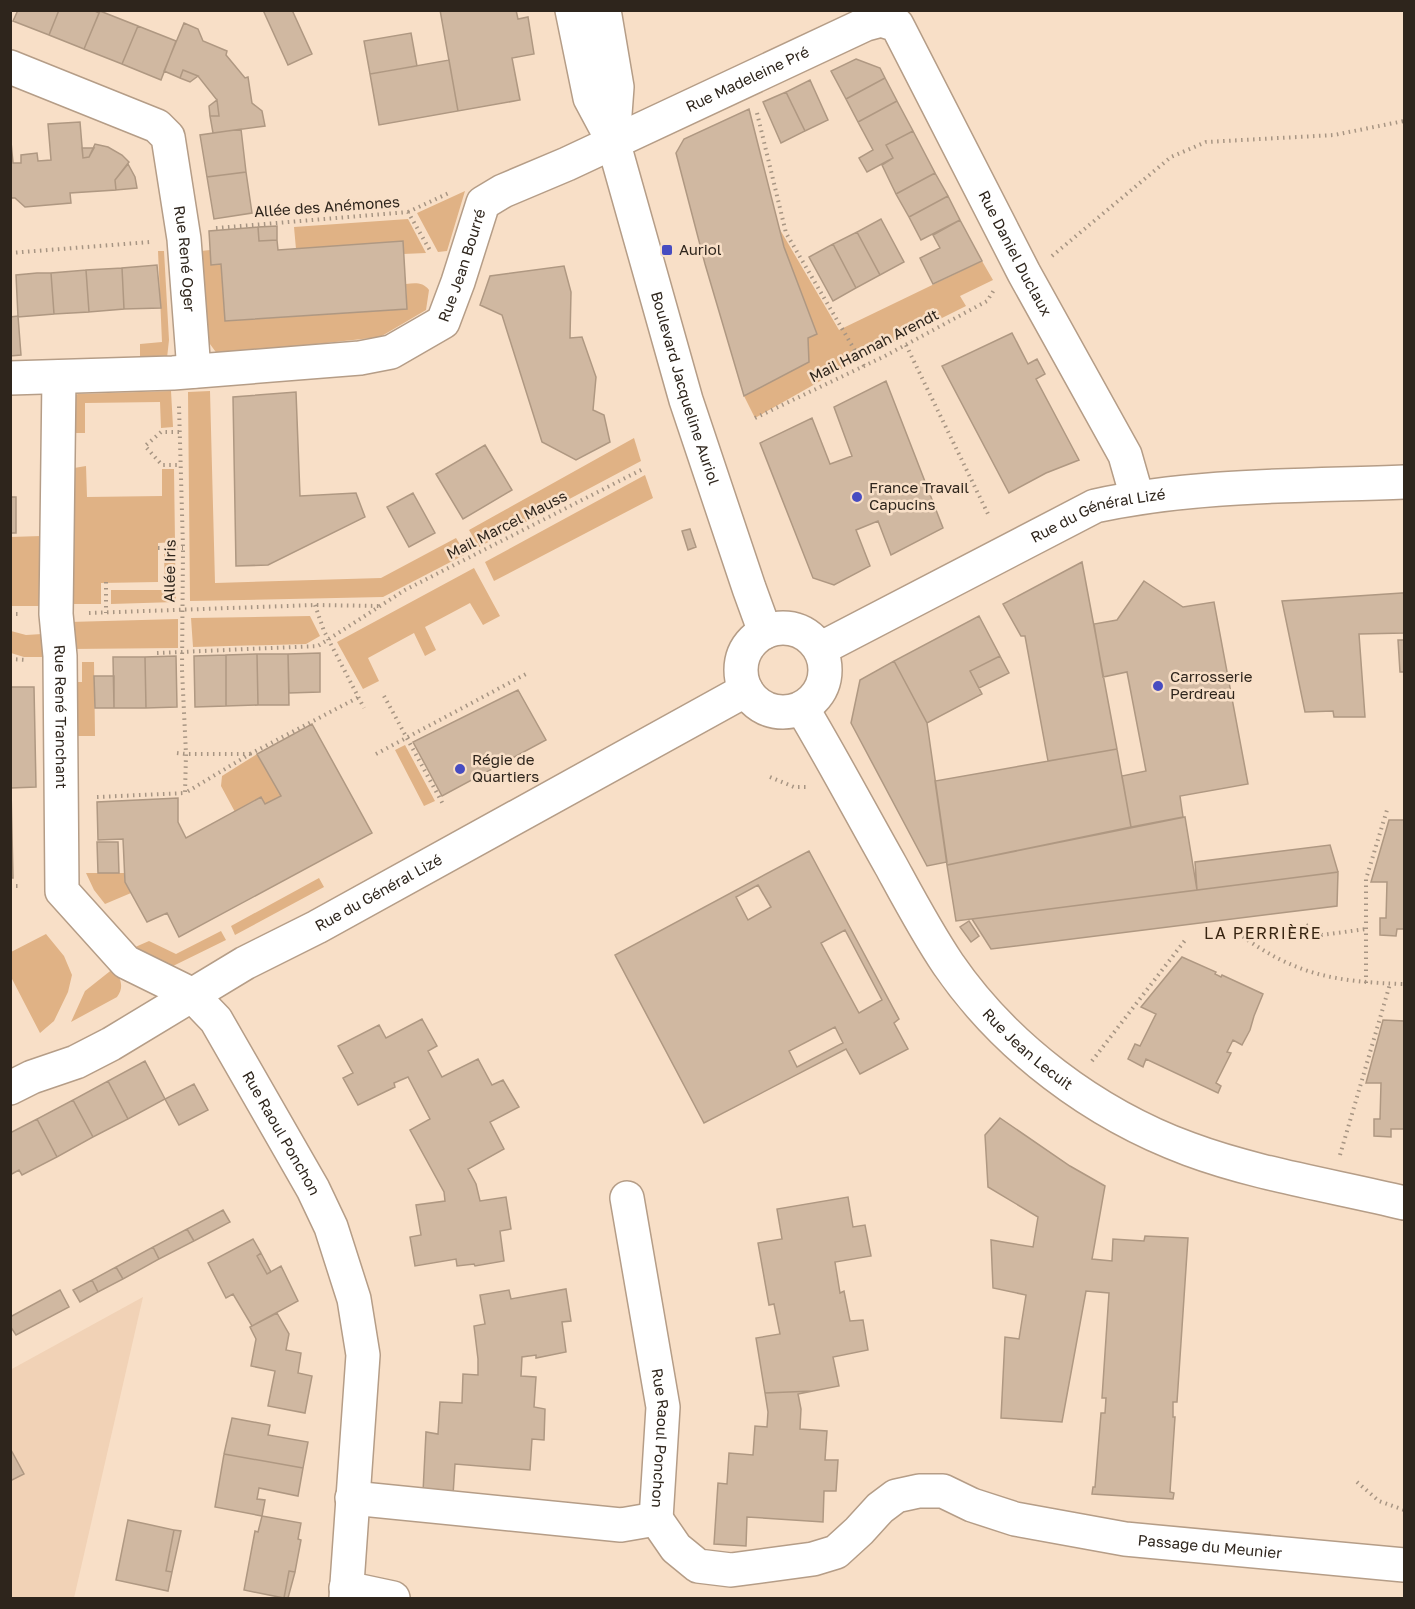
<svg xmlns="http://www.w3.org/2000/svg" width="1415" height="1609" font-family="'Golos Text',sans-serif">
<rect width="100%" height="100%" fill="#f8dfc7"/>
<!-- built -->
<path fill="#f1d2b6" d="M143,1297L74,1598H11L10,1370Z"/>
<!-- green -->
<path fill="#e0b285" d="M465,191L447,251L438,252L417,213Z
M408,219L426,253L403,254L296,249L294,227Z
M779,228L839,330L982,261L993,280L960,296L966,306L854,362L755,418L744,396L808,338L817,334L784,247Z
M210,250L221,264L225,321L407,309L406,284C415,283 423,282 429,290L426,310L380,337L218,355L207,340L201,251Z
M158,251H164L169,340L167,358L140,360V344L162,342Z
M171,391L173,427L161,428L160,402L85,403V433H71V397L78,394Z
M210,391L215,583L381,578L456,538L466,554L383,597L190,601L188,392Z
M634,438L641,461L479,547L469,530Z
M86,466L87,497L162,496V469H174L175,542L158,543V582L101,583V604H71L74,468Z
M645,475L653,498L494,581L485,562Z
M41,536L39,586L42,606H11L10,537Z
M164,554H175L176,602L111,604V590H165Z
M474,568L500,616L483,625L470,603L425,627L436,650L425,656L414,633L368,658L379,681L363,689L337,642Z
M310,616L320,636L306,644L193,647L191,618Z
M178,619V648L70,649L69,622Z
M11,631L26,635L42,634V657H24L11,653Z
M82,662H94L95,736H71L70,682H82Z
M405,745L435,801L424,806L395,750Z
M257,754L281,796L265,804L261,797L235,812L221,786L222,776Z
M86,873H124L125,882L131,893L105,904L94,890Z
M319,878L324,887L235,935L231,926Z
M221,931L226,940L171,967L133,948L149,941L176,954Z
M46,934L64,956L72,975L68,992L54,1021L40,1033L11,977V952Z
M114,968C120,978 125,986 117,997L71,1022L85,991Z"/>
<!-- building -->
<path fill="#d0b8a1" stroke="#af9882" stroke-width="1.5" fill-rule="evenodd" d="M18,10H59L49,35L13,21Z
M59,10H93L99,13L84,49L49,35Z
M263,10H292L312,54L288,65Z
M440,10H516L518,19L528,17L534,54L512,58L520,100L458,111Z
M100,11L138,26L122,64L84,49Z
M184,23L198,29L203,41L227,51L226,55L245,78L248,77L252,103L262,111L265,126L213,133L210,116H219L217,100L198,76L183,70L180,78L164,71Z
M138,26L176,41L161,80L122,64Z
M411,33L417,66L370,74L364,41Z
M856,59L880,68L885,78L846,99L831,71Z
M449,60L458,111L379,125L370,74Z
M183,70L198,76L190,82L180,78Z
M885,78L897,101L858,122L846,99Z
M810,80L828,120L805,131L786,92Z
M786,92L805,131L781,143L763,102Z
M217,100L219,116H210L209,106Z
M897,101L913,131L886,145L893,158L867,172L859,158L873,150L858,122Z
M749,109L784,247L817,334L808,338L809,362L744,396L705,264L676,153L684,139Z
M80,122L83,158L89,157L95,144L108,147L122,155L129,162L115,180L116,190L70,193L71,203L25,207L15,198H10V131L13,163H21V155L37,153L38,161L51,160L48,124Z
M241,129L246,172L207,177L200,135Z
M913,131L935,173L896,194L882,165L893,158L886,145Z
M82,148H94L89,157L83,158Z
M128,164L135,177L137,188L116,190L115,180Z
M246,172L252,213L214,219L207,177Z
M935,173L948,196L909,217L896,194Z
M948,196L960,220L921,240L909,217Z
M881,219L904,262L880,275L857,232Z
M960,220L982,261L933,284L920,258L940,248L933,235Z
M277,226V240L259,241L258,227Z
M258,227L259,241L277,240L278,250L403,241L407,309L225,321L221,264L211,265L209,231Z
M857,232L880,275L856,288L833,244Z
M833,244L856,288L833,301L809,257Z
M157,265L161,308L124,309L122,268Z
M564,266L571,292L570,338L582,337L596,377L593,410L604,415L610,442L576,460L542,442L502,315L480,305L490,276Z
M122,268L124,309L89,312L86,270Z
M86,270L89,312L54,314L51,273Z
M37,273H51L54,314L18,317L16,275Z
M18,316L21,355L10,356V317Z
M1012,333L1028,364L1037,359L1045,374L1036,379L1079,460L1046,473L1009,493L942,366Z
M886,381L943,528L891,555L878,521L856,530L870,566L834,585L813,578L760,443L812,418L830,464L852,456L834,407Z
M296,392L300,496L356,493L365,517L268,565L236,566L233,397Z
M485,445L512,490L463,519L436,474Z
M413,493L435,533L409,547L387,507Z
M10,497H16V533H10Z
M690,529L696,547L688,550L682,531Z
M1082,562L1117,749L1048,761L1025,636H1021L1003,604Z
M1144,581L1183,607L1214,602L1248,784L1180,796L1183,817L1131,827L1122,776L1146,771L1127,672L1103,677L1094,624L1117,620Z
M1402,593H1404V633L1359,634L1365,717H1334L1333,711L1305,712L1282,601Z
M979,616L1000,656L970,671L982,694L927,723L894,661Z
M1398,640H1404V672H1400Z
M320,653V692L289,693L288,654Z
M257,654H288L289,705H258Z
M257,654L258,705L226,706V655Z
M226,655V706L195,707L194,656Z
M176,656L177,707L146,708L145,657Z
M1000,656L1009,673L979,688L970,671Z
M113,657H145L146,708H114Z
M894,661L927,723L947,862L927,866L851,723L860,680Z
M94,676H114V708H95Z
M10,687H34L36,787L11,788L13,878H10Z
M518,690L546,740L442,796L413,742Z
M312,724L372,833L179,937L167,913L147,922L125,882L123,839L98,840L97,802L178,798V822L186,838L261,797L265,804L281,796L257,754Z
M1117,749L1131,827L947,865L935,781Z
M1185,817L1197,890L956,921L947,865Z
M1389,820H1404V929H1397L1396,936L1380,935V918H1386L1387,882H1371Z
M97,842H118L119,873H98Z
M1330,845L1338,872L1197,890L1195,862Z
M809,851L899,1019L894,1023L908,1049L860,1074L846,1049L704,1123L615,955ZM758,885L771,907L748,920L736,897ZM845,930L882,1000L859,1013L821,943ZM835,1027L843,1043L797,1067L789,1051Z
M1338,872L1337,906L991,949L972,919Z
M969,921L979,936L971,942L960,927Z
M1182,957L1216,972L1215,974L1221,977L1222,975L1263,994L1254,1016L1250,1030L1242,1045L1233,1040L1227,1052L1231,1053L1216,1083L1221,1086L1218,1093L1146,1059L1143,1067L1128,1059L1135,1044L1140,1046L1156,1014L1141,1007Z
M422,1019L437,1046L428,1051L442,1077L478,1059L492,1085L503,1080L519,1107L490,1122L504,1149L468,1169L476,1184L480,1201L506,1197L511,1229L500,1231L504,1261L475,1266L474,1264L457,1266L456,1259L415,1266L410,1237L421,1235L416,1205L445,1201L444,1192L410,1130L430,1119L408,1077L394,1083L395,1087L358,1105L343,1078L353,1073L338,1046L379,1025L386,1038Z
M1383,1020L1404,1021V1129H1391V1137L1374,1136V1119H1380L1381,1083H1366Z
M145,1061L165,1099L128,1119L108,1081Z
M108,1081L128,1119L93,1137L73,1100Z
M194,1084L208,1110L179,1125L165,1099Z
M73,1100L93,1137L57,1157L37,1119Z
M1000,1118L1070,1166L1105,1186L1092,1259L1112,1261L1113,1239L1144,1241L1145,1236L1188,1238L1177,1402H1173V1417H1175L1170,1492L1174,1493L1173,1499L1092,1494L1093,1487H1095L1101,1413H1105L1106,1398H1102L1109,1293L1086,1291L1062,1422L1001,1418L1005,1337L1019,1339L1026,1295L993,1288L991,1240L1033,1247L1038,1217L988,1187L985,1135Z
M37,1119L57,1157L22,1175L19,1170L10,1175V1133Z
M848,1197L853,1227L865,1225L871,1256L835,1262L840,1293L844,1291L850,1321L863,1320L868,1350L833,1357L839,1386L813,1391L765,1393L756,1338L780,1334L774,1304L769,1305L758,1243L782,1239L777,1209Z
M223,1210L230,1222L194,1241L187,1229Z
M187,1229L194,1241L159,1259L153,1247Z
M253,1239L261,1253L257,1256L267,1274L281,1266L298,1301L252,1326L233,1294L226,1298L208,1263Z
M153,1247L159,1259L123,1279L116,1267Z
M261,1253L271,1272L267,1274L257,1256Z
M116,1267L123,1279L98,1292L92,1280Z
M92,1280L98,1292L80,1302L73,1290Z
M566,1289L571,1321L562,1322L566,1352L536,1358V1355L522,1357L521,1376L536,1377L534,1407L545,1409L544,1440L532,1439L530,1470L455,1464L453,1495L423,1492L426,1432L438,1434L440,1402L462,1403L463,1374L478,1375V1359L474,1326L485,1324L480,1295L509,1290L511,1299Z
M60,1290L69,1307L16,1335L10,1326V1317Z
M277,1313L289,1334L286,1350L301,1353L298,1373L312,1376L305,1413L268,1406L275,1371L251,1366L256,1339L250,1327Z
M813,1391L798,1394L801,1409L800,1429L827,1431L825,1460H838L836,1491H824L823,1522L747,1517L746,1546L714,1544L718,1483L727,1484L729,1453L753,1455L755,1426L767,1427L768,1412L765,1393Z
M232,1418L270,1425L268,1435L308,1442L303,1468L224,1454Z
M10,1448L24,1474L10,1481Z
M224,1454L303,1468L298,1496L259,1488L257,1499L265,1500L262,1516L215,1507Z
M262,1516L301,1523L298,1539L301,1540L295,1572L289,1571L284,1598L244,1590L255,1531L258,1532Z
M128,1520L174,1530L166,1571L172,1572L168,1591L116,1580Z
M174,1530L181,1531L172,1572L166,1571Z
M289,1571L295,1572L288,1598H284Z"/>
<g fill="none" stroke-linecap="round" stroke-linejoin="round">
<defs>
<g id="minor">
<path id="s1" d="M10,67L157,126L168,137L184,239L194,371"/>
<path id="s2" d="M59,377L56,614L60,656L62,891L126,962L191,994L216,1020L313,1189L331,1227L354,1299L363,1355L346,1598"/>
<path id="s3" d="M10,378L173,373L360,358L391,352L443,322L458,282L483,203L503,191L567,164L866,24L881,20L897,25L1024,273L1125,455L1137,497"/>
<path id="s4" d="M802,708C833,760 861,813 891,866C909,899 927,933 948,964C1005,1047 1094,1114 1189,1149C1256,1174 1334,1186 1404,1203"/>
<path id="s5" d="M627,1198L663,1407L656,1519"/>
<path d="M352,1498L621,1525L656,1519"/>
<path id="s6" d="M656,1519L676,1548L698,1566L731,1570L813,1559L836,1552L859,1531L880,1508L896,1496L919,1491H943L972,1505L1015,1519L1125,1539L1404,1565"/>
<path d="M346,1588L393,1598"/>
</g>
<g id="major">
<path id="s7" d="M572,10L590,98L613,141L686,400L749,588L765,632"/>
<path d="M604,10L617,87L613,141"/>
<circle cx="783" cy="670" r="42"/>
<path id="s8" d="M820,649L1095,506C1196,484 1302,486 1404,482"/>
<path id="s9" d="M10,1088L32,1077L76,1062L111,1044L245,963L317,927L746,690"/>
</g>
</defs>
<!-- minor casing -->
<use href="#minor" stroke="#b59d87" stroke-width="36"/>
<!-- major casing -->
<use href="#major" stroke="#b59d87" stroke-width="36"/>
<!-- path -->
<path stroke="#a79583" stroke-width="4" stroke-dasharray="1.5 4.5" stroke-linecap="butt" d="M757,113L786,233L864,366
M408,212L451,192
M216,228L408,212L431,252
M10,253L150,242
M1052,256L1171,157L1206,142L1334,135L1404,121
M906,345L988,514
M755,418L885,356L987,301L994,290
M179,432H161L145,446L162,465H180
M158,548H183
M106,582V613
M315,605L324,631L364,708
M89,613L315,605L379,606
M10,614H22
M157,653L318,646L405,590L645,468
M10,659L27,660
M384,696L444,806
M177,753L186,754H250L185,793L186,754L182,670L183,548L179,406
M250,754L359,697
M376,754L526,674
M770,777L794,787H808
M97,797L185,793
M10,886H18
M1306,925L1322,935L1366,929
M1238,933C1294,975 1336,982 1404,984
M1366,983V879L1387,810
M1092,1061L1186,939
M1340,1155L1390,984
M1357,1482L1379,1501L1404,1510"/>
<!-- minor -->
<use href="#minor" stroke="#fff" stroke-width="33"/>
<!-- major -->
<use href="#major" stroke="#fff" stroke-width="33"/>
</g>
<!-- markers -->
<g fill="#474cc1" stroke="#f8dfc7" stroke-width="2">
<rect x="661" y="244" width="12" height="12" rx="3"/>
<circle cx="857" cy="497" r="6"/>
<circle cx="1158" cy="686" r="6"/>
<circle cx="460" cy="769" r="6"/>
</g>
<g text-anchor="middle" stroke-width="5" stroke-linejoin="round" paint-order="stroke">
<!-- street labels -->
<g font-size="15" fill="#2e251c" stroke="#f8dfc7">
<text dy="5" stroke="none"><textPath href="#s3" startOffset="860">Rue Madeleine Pré</textPath></text>
<text transform="translate(327 207) rotate(-4)" y="5">Allée des Anémones</text>
<text dy="5" stroke="none"><textPath href="#s3" startOffset="1280">Rue Daniel Duclaux</textPath></text>
<text dy="5" stroke="none"><textPath href="#s1" startOffset="297">Rue René Oger</textPath></text>
<text dy="5" stroke="none"><textPath href="#s3" startOffset="502">Rue Jean Bourré</textPath></text>
<text transform="translate(874 346) rotate(-27)" y="5">Mail Hannah Arendt</text>
<text dy="5" stroke="none"><textPath href="#s7" startOffset="396">Boulevard Jacqueline Auriol</textPath></text>
<text dy="5" stroke="none"><textPath href="#s8" startOffset="310">Rue du Général Lizé</textPath></text>
<text transform="translate(507 525) rotate(-27)" y="5">Mail Marcel Mauss</text>
<text transform="translate(170 571) rotate(-89)" y="5">Allée Iris</text>
<text dy="5" stroke="none"><textPath href="#s2" startOffset="340">Rue René Tranchant</textPath></text>
<text dy="5" stroke="none"><textPath href="#s9" startOffset="418">Rue du Général Lizé</textPath></text>
<text dy="5" stroke="none"><textPath href="#s4" startOffset="412">Rue Jean Lecuit</textPath></text>
<text dy="5" stroke="none"><textPath href="#s2" startOffset="849">Rue Raoul Ponchon</textPath></text>
<text dy="5" stroke="none"><textPath href="#s5" startOffset="243">Rue Raoul Ponchon</textPath></text>
<text dy="5" stroke="none"><textPath href="#s6" startOffset="608">Passage du Meunier</textPath></text>
</g>
<!-- poi labels -->
<g font-size="15" fill="#2e251c" stroke="#f8dfc7" text-anchor="start">
<text x="679" y="255">Auriol</text>
<text x="869" y="493">France Travail<tspan x="869" dy="17">Capucins</tspan></text>
<text x="1170" y="682">Carrosserie<tspan x="1170" dy="17">Perdreau</tspan></text>
<text x="472" y="765">Régie de<tspan x="472" dy="17">Quartiers</tspan></text>
</g>
<!-- neighbourhood labels -->
<g font-size="16" letter-spacing="1.5" fill="#382512" stroke="#f8dfc7">
<text x="1263" y="939">LA PERRIÈRE</text>
</g>
</g>
<!-- border -->
<rect width="1415" height="1609" fill="none" stroke="#2e251c" stroke-width="24"/>
</svg>
